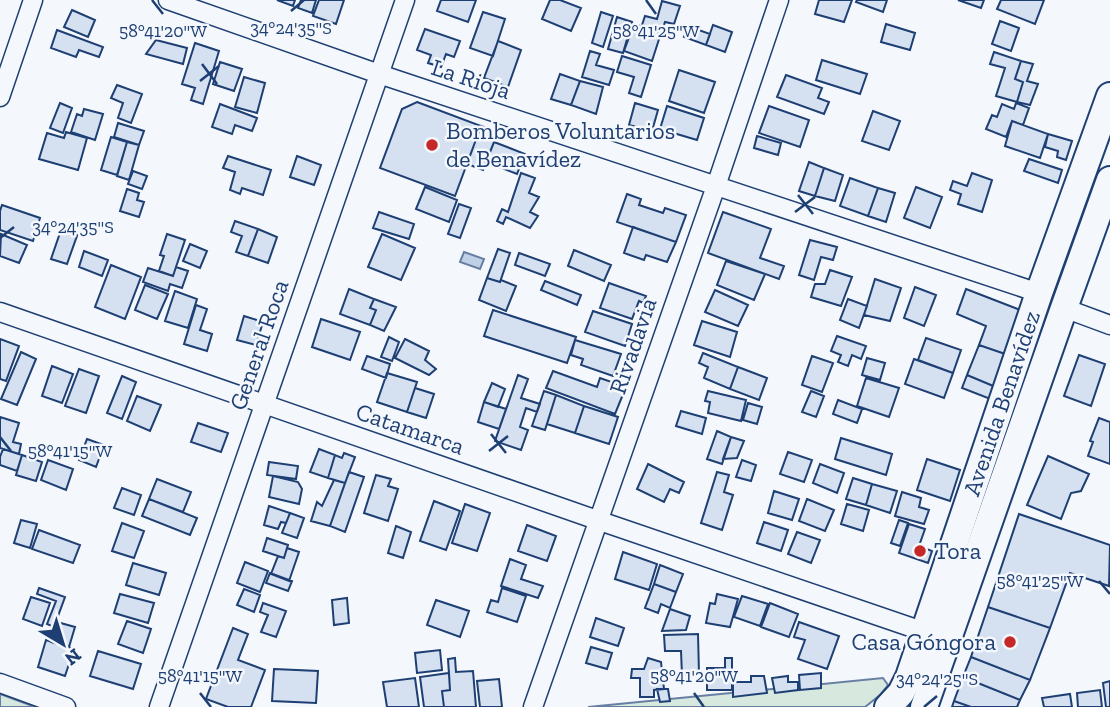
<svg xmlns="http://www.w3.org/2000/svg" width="1110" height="707" font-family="'Zilla Slab',serif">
<rect width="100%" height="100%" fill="#f4f7fb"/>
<!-- green -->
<path fill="#d7e8df" stroke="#687fa3" stroke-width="2" d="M883,678L888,685L880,695L865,707H588Z
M0,694L35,707H0Z"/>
<!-- water -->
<path fill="#bed0e5" stroke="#687fa3" stroke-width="2" d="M464,252L484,259L480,269L460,262Z"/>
<!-- building -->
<path fill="#d5e0f0" stroke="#1d3f73" stroke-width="2" d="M277,0H295L293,6Z
M301,0H316L312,13L298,8Z
M319,0H344L336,24L313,16Z
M441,0H476L468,22L437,11Z
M550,0H560L581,8L571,31L542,19Z
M819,0H852L844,22L815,14Z
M857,0H887L883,12L856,2Z
M958,0H984L981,8Z
M1001,0H1044L1035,24L997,9Z
M662,1L680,6L674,24L665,22L662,31L642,25L645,16L657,19Z
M72,10L95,20L88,37L64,27Z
M483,12L505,19L493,56L470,48Z
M601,12L613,16L603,47L592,43Z
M617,17L632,22L623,53L608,49Z
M1000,21L1019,28L1011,51L992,44Z
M634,24L661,33L652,61L624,51Z
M886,24L915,33L910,50L881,42Z
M713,25L732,32L725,52L706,45Z
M688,26L710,34L706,45L684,37Z
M425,29L460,41L454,57L446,54L441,67L428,63L431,55L417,50Z
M57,30L103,47L99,57L79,50L76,57L51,48Z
M156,40L187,48L183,64L146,54Z
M498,41L521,50L508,87L484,78Z
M195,43L219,51L203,104L191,100L195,88L182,84Z
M590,51L600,54L596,65L614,70L609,85L582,77Z
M994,52L1021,61L1015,79L1023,82L1017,102L996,96L1005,68L990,64Z
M622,56L651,65L641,97L629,93L634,77L617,72Z
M822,60L867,74L860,94L816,80Z
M1021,61L1033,64L1027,81L1038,84L1030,105L1017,102L1023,82L1015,79Z
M220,62L242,69L234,91L213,84Z
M679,70L715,82L704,113L669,101Z
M560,74L580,81L571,105L551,99Z
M786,75L822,88L818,98L829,102L824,114L777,97Z
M244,77L265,83L257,113L235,107Z
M580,81L603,87L596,114L571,105Z
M117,85L142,94L131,123L118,118L123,103L111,98Z
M417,102L481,126L455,196L380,168L402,109Z
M60,103L72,108L63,133L50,128Z
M635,103L658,110L652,131L629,125Z
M1016,103L1029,108L1023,125L1012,121L1006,137L986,129L992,115L997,117L1002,104L1014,109Z
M220,104L257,118L252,131L235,125L232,134L212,127Z
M667,106L704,118L697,140L660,129Z
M769,106L809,120L800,147L759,133Z
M84,109L103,114L95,140L71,132L77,114L82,116Z
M873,111L900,121L889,150L862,141Z
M1012,121L1048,134L1040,158L1005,146Z
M118,123L144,131L139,145L114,137Z
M481,126L498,132L483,170L467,164Z
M66,132L87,138L78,170L39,159L47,133L64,138Z
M1048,134L1072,141L1066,160L1057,157L1058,151L1045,147Z
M757,136L781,143L778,155L754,148Z
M111,137L127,142L117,175L101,170Z
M127,142L139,145L129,180L117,176Z
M494,142L525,154L517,174L486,162Z
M228,156L271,170L263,195L242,188L240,194L230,190L235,172L223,168Z
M297,156L321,165L314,185L290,177Z
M1029,159L1062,170L1058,183L1024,171Z
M809,162L824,168L815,196L799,191Z
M824,168L843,175L835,201L815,196Z
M133,171L147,176L142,189L128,184Z
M521,173L535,178L529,193L539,197L530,212L538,216L530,228L506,217L503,224L497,221L502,209L508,212Z
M972,173L992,180L982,212L958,204L961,194L950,190L953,181L967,186Z
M850,178L878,188L868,216L840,206Z
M425,187L457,200L449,222L416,209Z
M916,187L942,197L930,228L904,218Z
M878,188L895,193L886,222L868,216Z
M127,189L139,193L137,200L144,202L139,217L120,211Z
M627,194L641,199L639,205L663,213L665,208L686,215L676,242L617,222Z
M459,204L471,208L460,238L448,234Z
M2,205L40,218L33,241L0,230V211Z
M379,212L414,224L409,239L373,228Z
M723,212L771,229L760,258L784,266L779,279L708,253Z
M235,221L258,229L248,256L236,252L242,236L231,232Z
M62,227L78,233L67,264L51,259Z
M633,227L676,242L667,262L646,255L644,260L624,253Z
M258,229L277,237L268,263L248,256Z
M1,234L27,245L19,263L0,256Z
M167,234L185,240L173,276L159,271L164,256L160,255Z
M382,234L415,248L401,280L368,267Z
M810,240L837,247L833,260L821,257L814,280L799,275Z
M190,244L207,251L200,268L183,261Z
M498,249L510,253L500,282L487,278Z
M574,250L611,265L604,281L568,266Z
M84,251L108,260L102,276L79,267Z
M519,253L550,264L545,276L515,265Z
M726,261L765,274L754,300L717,285Z
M111,265L141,277L125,319L95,307Z
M176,267L188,271L182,288L170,284L168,291L143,282L148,268L173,276Z
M830,270L852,277L841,306L811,297L815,284H825Z
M487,278L500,282L501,280L516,286L506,311L479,300Z
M875,279L901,288L890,321L864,315Z
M545,281L581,295L577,305L541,290Z
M609,283L646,296L643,303L639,301L632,319L600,308Z
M145,285L168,294L157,319L135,310Z
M915,287L936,295L924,326L904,318Z
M349,289L374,299L370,308L376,310L370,325L340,314Z
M966,289L1028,313L1011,356L979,345L986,326L957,314Z
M715,290L748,305L738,326L705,312Z
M175,291L197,299L188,328L165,321Z
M374,299L396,307L384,331L370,325L376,310L370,308Z
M848,299L867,306L859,328L840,320Z
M196,305L207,309L200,330L212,334L207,351L184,344Z
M493,310L576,337L567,363L484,336Z
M593,311L632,324L625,346L585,332Z
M244,316L263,322L256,345L237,340Z
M321,319L360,332L350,360L312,347Z
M702,321L737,332L730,357L694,345Z
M837,336L866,346L861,359L852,355L848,366L838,362L841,355L831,351Z
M389,337L399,342L392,361L381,357Z
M926,338L961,350L953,373L918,360Z
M0,339L19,346L6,381L0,379Z
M405,339L429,351L425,360L436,369L429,375L395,358Z
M575,340L621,354L613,376L581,365L583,359L571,355Z
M979,345L1011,356L998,388L967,375Z
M21,352L36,359L17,405L1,399Z
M703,353L738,367L730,389L704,378L708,367L699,363Z
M1079,355L1105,364L1091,406L1064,396Z
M367,356L390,364L386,378L362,369Z
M812,356L833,363L822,392L802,385Z
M867,358L885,363L880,380L862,375Z
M914,359L953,373L944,398L905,384Z
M52,366L73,374L62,403L42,396Z
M738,367L767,378L759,400L730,389Z
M79,369L99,376L86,413L65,406Z
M553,371L597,387L600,378L626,387L615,414L546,388Z
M387,373L417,382L407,412L377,402Z
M518,375L528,379L521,398L540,404L537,412L526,408L520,427L528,430L521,450L495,441Z
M967,375L998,388L993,400L962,388Z
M122,376L136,382L122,419L107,413Z
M866,378L899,388L889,417L857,406Z
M492,383L505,389L498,407L484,402Z
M415,388L434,394L426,418L407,412Z
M544,391L556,395L545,430L532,426Z
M708,391L746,400L741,421L708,413L710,402L705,401Z
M811,391L824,396L816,417L802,412Z
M556,395L584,406L575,433L547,424Z
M137,396L161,405L150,431L127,421Z
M838,400L862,409L857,423L833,414Z
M484,402L506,409L499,429L478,422Z
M748,403L762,407L757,424L743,420Z
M584,406L618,417L609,444L575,433Z
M681,411L706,418L702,434L676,426Z
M0,417L19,423L13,442L21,444L19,454L0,448Z
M1099,418L1110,422V464L1088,456L1093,442L1090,441Z
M198,423L228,433L221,452L191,442Z
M717,431L731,437L722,464L707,459Z
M731,437L744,441L737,458L723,459Z
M841,438L892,454L886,475L835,459Z
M87,439L104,445L96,467L79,460Z
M3,449L22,455L17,471L0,465V457Z
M319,449L335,455L328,478L310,472Z
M788,452L812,460L804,482L780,474Z
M344,453L355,457L345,483L328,478L335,455L342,458Z
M22,455L42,462L36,481L16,475Z
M1048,456L1089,474L1081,491L1071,493L1061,519L1027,505Z
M927,459L960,470L950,501L917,490Z
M48,460L73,469L66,490L41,480Z
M742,460L756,465L751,481L736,477Z
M269,462L298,466L296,479L267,475Z
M648,464L684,482L679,493L670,489L664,502L637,489Z
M820,464L844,473L837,493L813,483Z
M349,472L364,477L345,532L330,526Z
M717,472L729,475L724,492L733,495L722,530L701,523Z
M376,475L391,479L388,486L398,489L388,521L364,513Z
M273,476L298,482L302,489L299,504L269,497Z
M853,478L872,484L866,505L846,499Z
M157,479L191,492L183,512L149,499Z
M334,480L345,483L330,526L311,521L317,502L322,506Z
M872,484L897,491L890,513L866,505Z
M122,488L141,495L134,515L114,508Z
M774,491L799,499L792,520L768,513Z
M902,492L921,498L919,507L929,510L924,524L895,516Z
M149,499L197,518L190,535L142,516Z
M807,499L834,510L825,531L799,521Z
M434,501L460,511L446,550L420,541Z
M465,504L490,513L477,551L452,543Z
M847,504L869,510L863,531L841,524Z
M269,506L290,513L286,523L281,522L278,529L264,525Z
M290,513L304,518L297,538L282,533Z
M1019,514L1110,545L1109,586L1070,573L1050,628L988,607Z
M21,520L37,524L30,548L14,543Z
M899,520L908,523L900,546L891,543Z
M764,522L788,530L781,551L757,543Z
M122,523L144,531L134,558L112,551Z
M909,524L925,529L919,546L932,551L928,563L899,553Z
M527,525L556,536L547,561L518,551Z
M396,526L411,532L403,558L388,553Z
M39,530L80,545L73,563L32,549Z
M797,532L820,540L811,563L788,554Z
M267,538L288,545L284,558L263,551Z
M287,548L299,552L289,581L271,574L278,556L284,558Z
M623,552L657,564L649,590L615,579Z
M510,559L526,565L521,579L543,586L538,598L501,586Z
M245,562L268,571L260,592L237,583Z
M133,563L166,573L159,595L126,585Z
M660,565L683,574L676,592L654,584Z
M270,573L292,581L288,591L266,583Z
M654,584L676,592L670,608L661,604L658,613L645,608Z
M39,588L65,597L54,627L47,624L56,601L37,594Z
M502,588L526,596L517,622L487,612L491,600L498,602Z
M244,589L260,595L254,612L237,605Z
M120,594L154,603L148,623L114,613Z
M717,594L738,599L730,627L706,623L710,603L715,604Z
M742,596L768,604L760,626L734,617Z
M31,597L50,603L42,626L23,619Z
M347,598L349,623L334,625L332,600Z
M436,600L469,611L460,637L427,625Z
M263,603L286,611L276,637L261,632L268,615L260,612Z
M770,603L798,614L789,637L761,627Z
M988,607L1050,628L1030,680L971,657Z
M670,609L690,616L686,630L662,631Z
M596,618L624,628L618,646L590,637Z
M127,621L151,629L143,653L118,644Z
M57,622L75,627L69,647L51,642Z
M799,622L839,636L827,669L798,659L805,640L794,637Z
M233,628L248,634L238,660L265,670L251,707H228L206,699Z
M698,634L699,674L682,675L681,651H665L664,635Z
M46,640L74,649L65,676L38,667Z
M591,647L612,653L607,669L586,663Z
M440,650L442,670L417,673L415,653Z
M98,651L141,664L133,689L90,676Z
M971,657L1030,680L1020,700L963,677Z
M455,658L456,672L473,671L476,707H444L442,691L450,690L448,659Z
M648,658L661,662L664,689L654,690V697H640V678H631L632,669H644Z
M725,658H732V690H707V668H725Z
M274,669L318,671L316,703L272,701Z
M449,673L450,690L442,691L444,707H424L420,677Z
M821,673V688L800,690L799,675Z
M751,676H764L767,693L733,697V682H751Z
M788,676V682H798V690L775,693L772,678Z
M963,677L1020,700L1017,707H971L954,701Z
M415,678L419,707H387L383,682Z
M499,679L502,707H480L477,681Z
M1110,681V707H1106L1103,683Z
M657,689H668L670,701L660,702Z
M1100,690L1102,707H1078L1077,693Z
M1070,694L1072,707H1044L1042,698Z
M954,701L971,707H952Z"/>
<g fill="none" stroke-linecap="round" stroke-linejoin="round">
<defs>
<path id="minor" d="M168,0L379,74L1039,293
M0,97L33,0
M1064,308L1110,325
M0,312L597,520L925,632
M0,683L66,707
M159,707L405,0
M533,707L716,186L779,0"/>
<g id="secondary">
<path id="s1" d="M888,707L901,693L909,677L1039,293L1110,96"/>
<path d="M924,707L1064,308L1110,180"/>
</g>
</defs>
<!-- minor casing -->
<use href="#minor" stroke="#1d3f73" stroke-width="21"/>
<!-- secondary casing -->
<use href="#secondary" stroke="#1d3f73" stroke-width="30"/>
<!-- minor -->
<use href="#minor" stroke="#f4f7fb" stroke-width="18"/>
<!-- secondary -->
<use href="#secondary" stroke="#f4f7fb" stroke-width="26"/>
</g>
<!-- ticks -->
<path fill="none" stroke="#1d3f73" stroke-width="2.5" d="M152,0L163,14M646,0L656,14M291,11L304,0M202,64L217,84M200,81L219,66M798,195L813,214M795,212L815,197M0,238L14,227M491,434L506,453M0,437L11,451M489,451L508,436M1099,581L1110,594M200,693L211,707M694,693L704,707M924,707L937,696"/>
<!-- markers -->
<g fill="#c62828" stroke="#f4f7fb" stroke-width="2.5">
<circle cx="432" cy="145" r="7"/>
<circle cx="920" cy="551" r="7"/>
<circle cx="1010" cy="642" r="7"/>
</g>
<g text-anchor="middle" stroke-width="5" stroke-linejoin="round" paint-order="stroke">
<!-- street labels -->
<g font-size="24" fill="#1d3f73" stroke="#f4f7fb">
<text transform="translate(471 79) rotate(18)" y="8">La Rioja</text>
<text transform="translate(259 345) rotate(-71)" y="8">General Roca</text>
<text transform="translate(633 346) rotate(-71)" y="8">Rivadavia</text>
<text dy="8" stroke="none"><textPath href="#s1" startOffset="326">Avenida Benavídez</textPath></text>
<text transform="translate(410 429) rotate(19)" y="8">Catamarca</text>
</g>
<!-- poi labels -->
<g font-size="24" fill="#1d3f73" stroke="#f4f7fb" text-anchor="start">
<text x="446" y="139">Bomberos Voluntarios<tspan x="446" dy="28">de Benavídez</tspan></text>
<text x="934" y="559">Tora</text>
<text x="996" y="650" text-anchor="end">Casa Góngora</text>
</g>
</g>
<g font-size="18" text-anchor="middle" fill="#1d3f73" stroke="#f4f7fb" stroke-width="5" stroke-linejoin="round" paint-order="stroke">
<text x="291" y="34">34°24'35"S</text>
<text x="163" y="37">58°41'20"W</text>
<text x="656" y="37">58°41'25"W</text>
<text x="73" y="233">34°24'35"S</text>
<text x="70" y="457">58°41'15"W</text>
<text x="1040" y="587">58°41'25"W</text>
<text x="200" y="682">58°41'15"W</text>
<text x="694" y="682">58°41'20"W</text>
<text x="937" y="685">34°24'25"S</text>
</g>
<!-- north arrow -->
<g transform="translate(63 644) rotate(142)" stroke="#f4f7fb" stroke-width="5" paint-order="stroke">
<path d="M0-5L12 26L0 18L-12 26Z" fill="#1d3f73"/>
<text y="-10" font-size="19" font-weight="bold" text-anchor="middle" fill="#1d3f73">N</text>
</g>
</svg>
